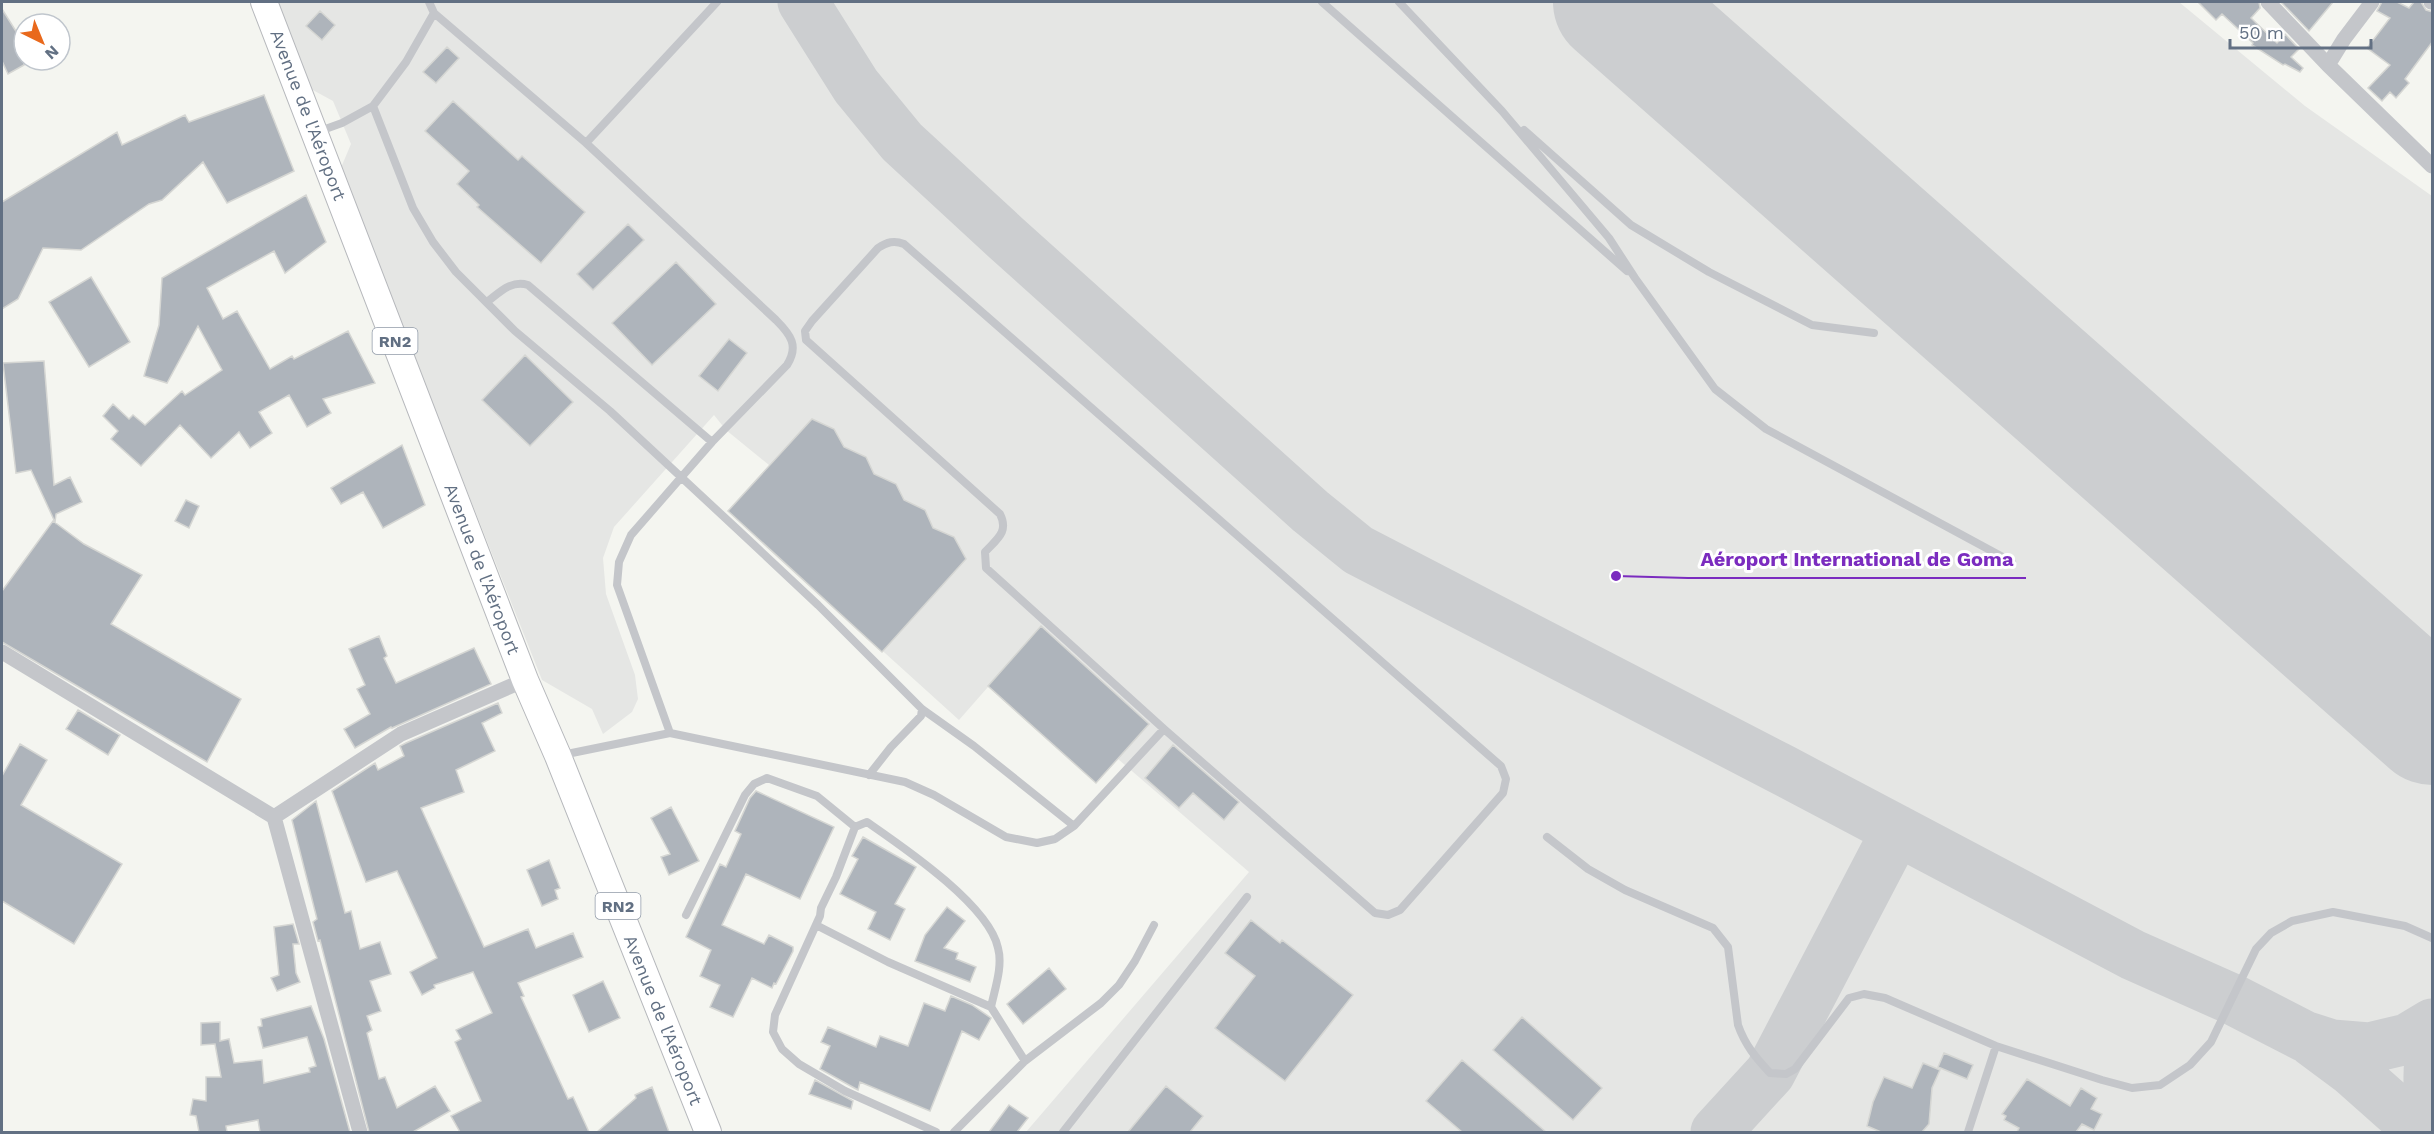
<svg xmlns="http://www.w3.org/2000/svg" width="2434" height="1134" font-family="'Work Sans',sans-serif">
<rect width="100%" height="100%" fill="#f4f5f0"/>
<!-- built -->
<path fill="#e5e6e4" d="M276,2H2179L2305,106L2432,196V1132H1026L1249,872L1118,759L1096,783L988,687L959,720L728,511L769,465L726,430L714,415L614,527L603,558L606,594L635,675L638,699L632,712L603,734L592,709L542,680L340,170L351,144L333,101L311,89Z"/>
<g fill="none" stroke-linecap="round" stroke-linejoin="round">
<!-- taxiway -->
<path stroke="#ccced0" stroke-width="51" d="M803,2L856,86L902,142L1006,238L1310,511L1358,550L1783,770L2133,955L2232,999L2304,1036L2332,1045L2369,1048L2407,1039L2432,1024
M2312,1041L2351,1070L2421,1132
M2432,1050C2427,1071 2429,1090 2432,1111
M1716,1132L1770,1073L1897,830"/>
<!-- runway -->
<path stroke="#ccced0" stroke-width="126" d="M1616,2L2432,722"/>
</g>
<!-- building -->
<path fill="#aeb4bb" stroke="#d5d6d3" stroke-width="1.5" d="M2198,2H2259L2260,8L2251,18L2277,43L2285,34L2299,49L2291,57L2303,68L2300,72L2285,64L2283,65L2252,45L2253,43L2222,14L2216,20Z
M2281,2H2333L2309,31Z
M2382,2H2397L2409,8L2414,2H2421L2426,10L2433,12V41L2405,79L2409,83L2396,98L2390,92L2382,101L2368,88L2390,65L2367,48L2390,18L2377,11Z
M2,9L24,44V65L8,74L2,61Z
M320,11L335,25L322,40L306,26Z
M447,47L459,58L436,83L423,72Z
M264,95L294,171L227,203L203,162L162,200L149,204L81,250L43,248L18,299L2,309V202L117,132L122,145L185,115L189,122Z
M453,101L518,160L522,156L585,212L541,263L477,207L479,205L457,184L469,171L425,131Z
M306,195L326,242L285,273L274,251L207,288L223,319L237,311L270,369L292,356L294,359L348,331L375,383L323,399L331,413L307,427L289,395L259,412L272,433L250,448L239,432L211,458L180,425L141,466L111,439L118,431L103,416L113,404L129,419L133,415L145,425L182,391L185,395L222,370L198,326L167,383L144,376L159,325L162,278Z
M628,224L644,240L593,290L577,274Z
M676,262L716,304L652,365L612,323Z
M91,277L130,342L89,367L49,302Z
M729,339L747,353L718,391L699,376Z
M525,355L573,402L530,446L482,400Z
M44,361L54,485L70,477L82,502L56,514L55,522L31,470L16,473L3,363Z
M812,419L834,429L844,447L866,457L874,474L896,484L904,500L925,510L933,528L954,537L966,559L882,652L728,511Z
M402,445L425,505L383,528L363,492L341,504L331,488Z
M186,500L199,506L189,528L175,521Z
M53,521L84,544L142,575L111,624L241,699L207,762L2,642V591Z
M1041,626L1149,724L1096,783L988,686Z
M379,636L387,656L384,658L396,683L474,648L491,684L392,728L391,727L355,748L344,729L370,714L357,689L365,685L349,649Z
M498,703L502,713L482,723L495,751L456,770L464,792L421,808L484,947L528,929L536,948L573,933L583,957L518,983L524,996L521,997L568,1099L573,1097L589,1132H460L451,1116L481,1101L455,1042L461,1039L456,1030L492,1013L473,972L434,985L435,988L422,995L410,972L437,958L397,871L366,882L332,791L375,763L378,770L404,756L400,746L406,743Z
M78,710L120,735L108,755L66,729Z
M20,744L47,760L21,805L122,864L74,944L2,901V776Z
M1173,745L1239,802L1224,820L1193,793L1179,808L1145,778Z
M756,791L834,827L800,899L746,874L722,925L764,944L769,935L793,947V951L776,984L774,983L772,988L752,978L733,1017L710,1007L720,985L700,976L711,950L686,937L720,864L726,867L741,834L735,831L750,798Z
M316,801L345,913L351,911L360,949L380,942L391,974L370,981L381,1011L367,1016L372,1030L367,1033L379,1079L385,1077L397,1108L435,1086L450,1111L413,1132H369L320,940L318,941L313,922L317,919L292,820Z
M671,807L699,861L669,875L661,857L670,854L651,818Z
M863,837L916,867L895,904L905,909L890,940L868,929L876,912L840,894L858,859L852,856Z
M549,860L560,888L555,890L558,899L542,906L527,870Z
M947,907L965,921L944,948L958,953L956,959L976,967L970,982L915,961L925,935Z
M1251,920L1280,943L1282,940L1353,995L1285,1081L1215,1028L1255,976L1225,953Z
M293,924L299,944H293L296,973L300,982L277,991L271,978L279,975L274,927Z
M1049,968L1066,989L1023,1024L1007,1004Z
M603,981L620,1018L589,1032L573,995Z
M951,996L972,1005L991,1018L979,1040L962,1031L930,1111L860,1082L858,1090L820,1069L830,1046L821,1042L828,1027L876,1047L880,1036L908,1046L924,1003L945,1011Z
M311,1006L324,1039L350,1132H260L258,1120L226,1126L227,1132H199L196,1116L190,1115L193,1099L206,1101V1077H221L215,1044L201,1045V1023L220,1022V1041L229,1039L234,1063L262,1060L264,1083L310,1072L309,1068L316,1066L307,1037L263,1048L258,1027L262,1026L261,1019Z
M1522,1017L1602,1088L1573,1120L1493,1050Z
M1944,1053L1973,1065L1967,1079L1938,1067Z
M1462,1060L1546,1132H1462L1426,1101Z
M1923,1063L1940,1070L1932,1088L1929,1124L1922,1132H1881L1867,1126L1873,1102L1884,1077L1912,1088Z
M2027,1079L2070,1106L2081,1088L2097,1098L2091,1109L2102,1114L2094,1130L2082,1124L2076,1132H2017L2019,1128L2004,1120L2006,1116L2002,1114Z
M815,1080L853,1101L851,1109L809,1094Z
M1166,1086L1203,1116L1190,1132H1128Z
M652,1087L669,1132H597L636,1098L635,1095Z
M1009,1105L1028,1118L1017,1132H989Z"/>
<g fill="none" stroke-linecap="round" stroke-linejoin="round">
<defs>
<path id="trunk" d="M264,2L525,680L558,756L708,1132"/>
</defs>
<!-- trunk casing -->
<use href="#trunk" stroke="#b6b8bc" stroke-width="28"/>
<!-- service -->
<path stroke="#c4c6ca" stroke-width="8" d="M429,2L434,13L586,143L717,2
M1322,2L1627,271
M1399,2L1502,111L1609,238L1635,278L1715,389L1766,429L2012,562
M373,106L413,208L433,242L456,272L515,331L610,411L737,529L818,605L922,709L974,746L1074,826
M1524,130L1631,225L1709,272L1812,325L1874,333
M317,132L342,123L373,106L406,62L434,13
M586,143L776,320C791,335 799,346 787,365L712,442L631,535L619,562L617,585L670,733
M487,302C500,292 511,280 528,285L712,442
M562,755L670,733L905,782L934,795L1006,837L1037,843L1055,839L1074,826L1164,729L986,568L985,552C997,539 1009,532 1000,514L806,340L805,331L812,321L878,248C887,242 894,240 904,244L1501,766L1506,779L1503,793L1400,910L1388,915L1375,913L1164,729
M869,775L891,747L921,716L922,709
M855,827L836,877L821,908L820,916L775,1015L773,1032L782,1049L799,1064L845,1091L936,1132
M1547,837L1588,869L1625,890L1713,928L1728,947L1738,1025C1745,1045 1756,1058 1770,1073L1786,1074L1795,1069L1849,998L1864,994L1885,998L1996,1046L2102,1080L2132,1088L2160,1085L2190,1065L2211,1042L2256,949L2271,933L2292,921L2333,912L2405,926L2432,938
M686,915L745,795L754,784L767,778L817,796L855,827L867,822C903,847 989,905 998,948C1003,966 995,988 991,1007
M816,925L888,962L991,1007L1025,1061
M954,1132L1025,1061L1101,1003L1119,985L1135,961L1154,925
M1063,1132L1247,897
M1968,1132L1996,1046"/>
<!-- minor -->
<path stroke="#c4c6ca" stroke-width="15" d="M2268,2L2328,65
M2372,2L2344,39L2328,65L2432,166
M2431,2H2432
M2,652L274,817L360,1132
M274,817L401,734L525,680"/>
<!-- trunk -->
<use href="#trunk" stroke="#fff" stroke-width="26"/>
</g>
<g text-anchor="middle" stroke-width="6" stroke-linejoin="round" paint-order="stroke">
<!-- shield labels -->
<g fill="#fff" stroke="#919ba8" stroke-width="1.5">
<rect x="372.5" y="328" width="45" height="26" rx="4.5"/>
<rect x="595.5" y="893" width="45" height="26" rx="4.5"/>
</g>
<g font-size="16" font-weight="bold" fill="#627083">
<text x="395" y="347">RN2</text>
<text x="618" y="912">RN2</text>
</g>
<!-- street labels -->
<g font-size="18" fill="#627083" stroke="#fff">
<text transform="translate(308 115) rotate(69)" y="6">Avenue de l'Aéroport</text>
<text transform="translate(482 569) rotate(69)" y="6">Avenue de l'Aéroport</text>
<text transform="translate(663 1020) rotate(68)" y="6">Avenue de l'Aéroport</text>
</g>
</g>
<!-- callouts -->
<path fill="none" stroke="#7b2cbf" stroke-width="2" d="M1616 576L1688 578H2026"/>
<circle fill="#7b2cbf" stroke="#fff" stroke-width="2" cx="1616" cy="576" r="6"/>
<g font-size="20" text-anchor="middle" font-weight="bold" fill="#7b2cbf" stroke="#fff" stroke-width="6" stroke-linejoin="round" paint-order="stroke">
<text x="1857" y="566">Aéroport International de Goma</text>
</g>
<!-- border -->
<rect width="2434" height="1134" fill="none" stroke="#627083" stroke-width="6"/>
<!-- north arrow -->
<g transform="translate(42 42) rotate(137)"><circle r="28" fill="#ffffff" stroke="#c0c6cd" stroke-width="1.5"/>
<path d="M0-4.5L10 22L0 15L-10 22Z" fill="#e9691c"/>
<text y="-9" font-size="16" font-weight="bold" text-anchor="middle" fill="#627083">N</text>
</g>
<!-- scale -->
<path d="M2230 39v9h141v-9" fill="none" stroke="#627083" stroke-width="3"/>
<text x="2239" y="39" font-size="18" fill="#627083" stroke="#ffffff" stroke-width="4.5" paint-order="stroke">50 m</text>
</svg>
